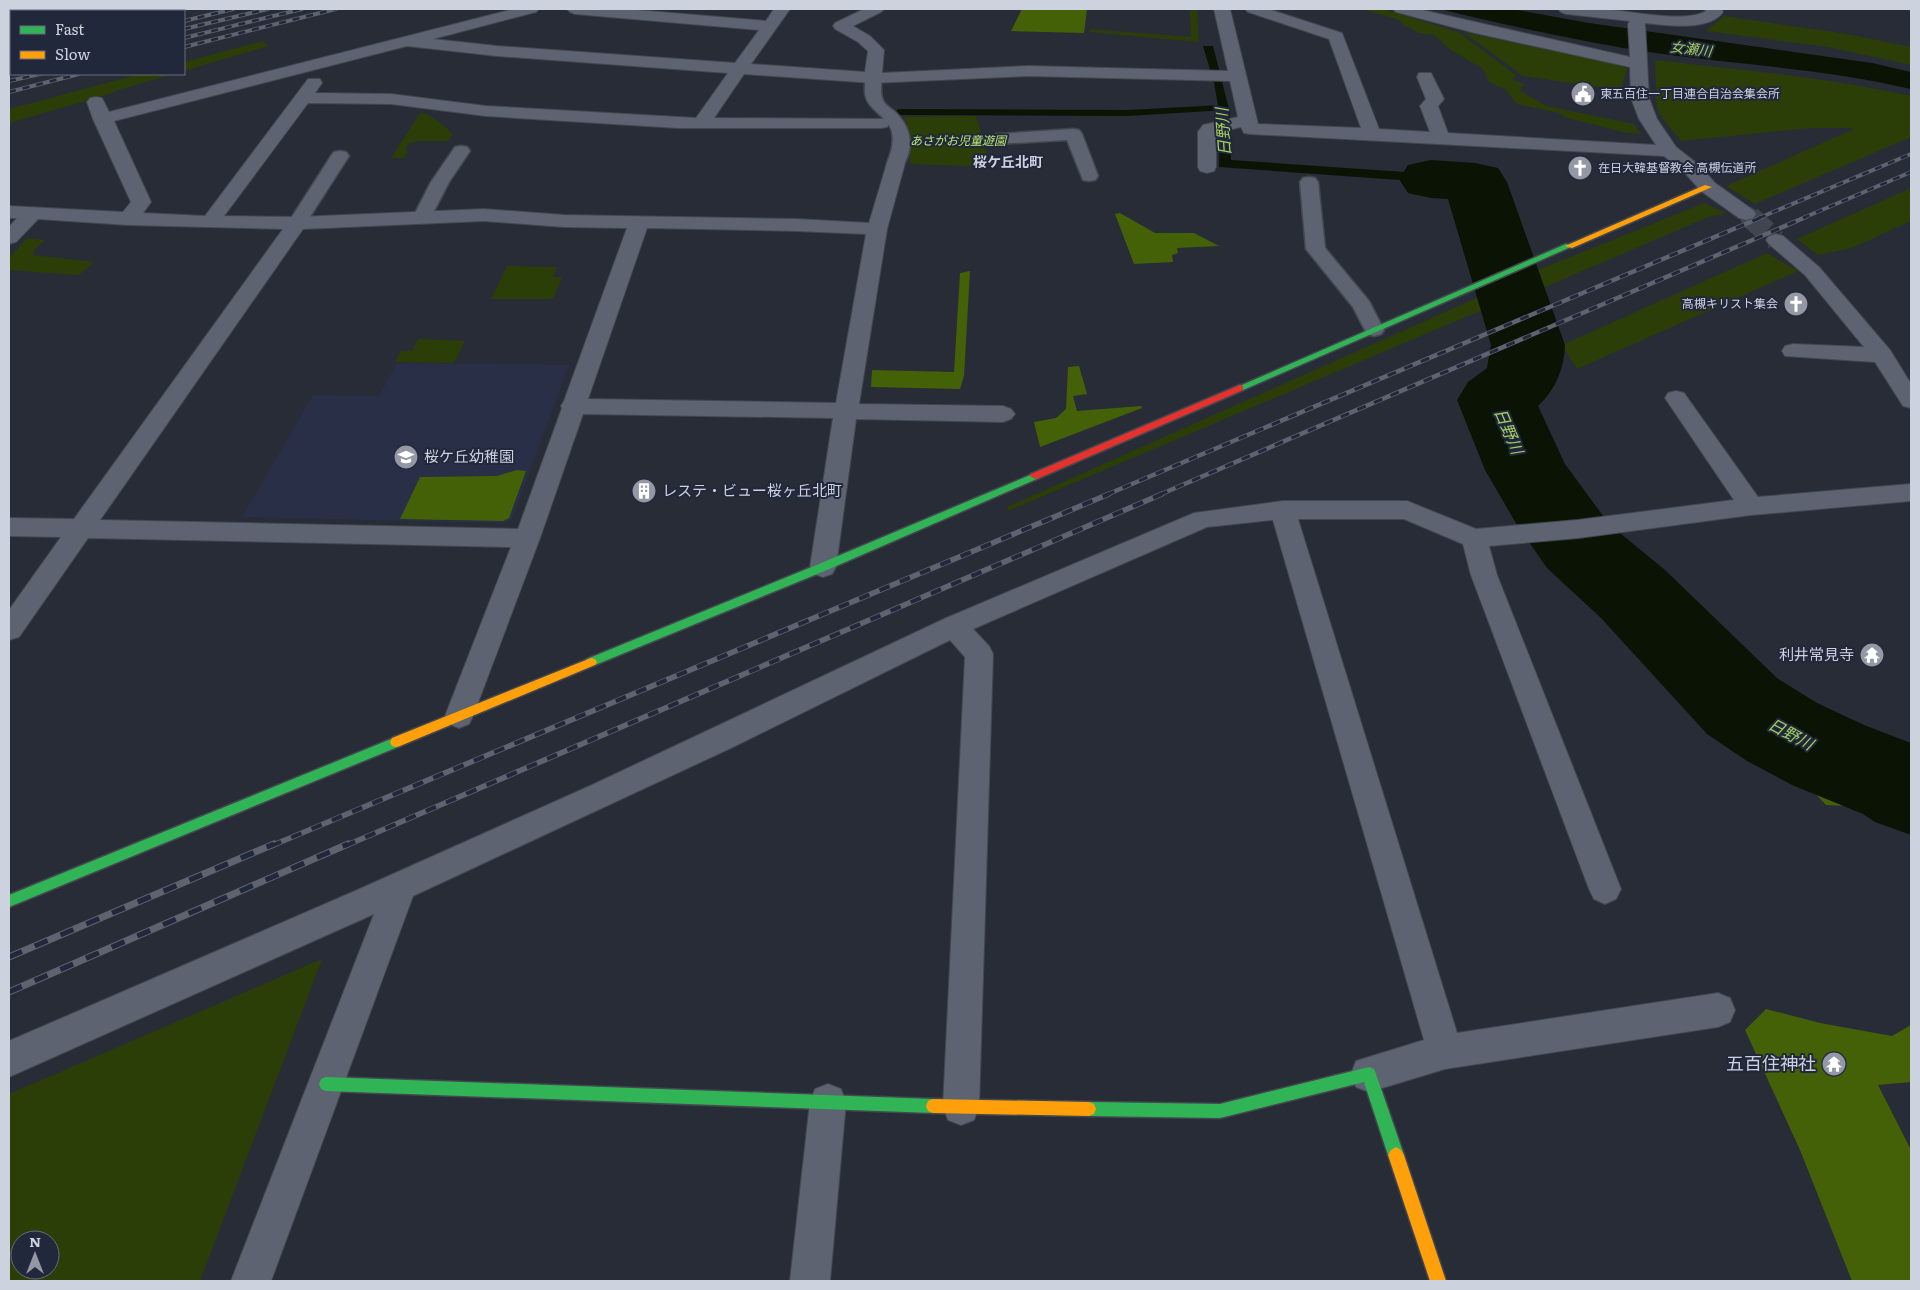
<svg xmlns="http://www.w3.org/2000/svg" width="1920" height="1290" font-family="Literata,'Noto Sans JP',serif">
<rect width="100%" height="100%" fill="#282c36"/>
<!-- built -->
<path fill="#292f47" d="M397,363L569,365L512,519L504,523L242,517L313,395L379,396Z"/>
<!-- green -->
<path fill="#2b3e07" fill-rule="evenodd" d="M1190,9H1197L1199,42L1089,32L1090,29L1191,37Z
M1361,9H1383L1458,32L1516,75L1513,80L1524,84L1520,91L1547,106L1634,124L1641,134L1627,133L1564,117L1559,113L1517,104L1505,89L1489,82L1483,69L1451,50L1434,35L1418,33L1409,27L1404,26L1400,20Z
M1724,16L1847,34L1911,47V65L1828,47L1706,31Z
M1463,32L1619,65L1627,68L1621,90L1523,76Z
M263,41L268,46L184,71V62Z
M1655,60C1740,70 1827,77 1911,96V137L1755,204L1726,186L1854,129L1849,128H1809L1681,141L1662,118L1657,107Z
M140,74H173L115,91L110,94L9,123V109Z
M421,112C434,117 443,124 453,134L448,141H415L413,143H409L405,150L408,151L404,158H391Z
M976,116L991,167L910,164C910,148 910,132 904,117Z
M1911,188V221L1852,248L1818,255L1797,239Z
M1704,203L1726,213L1721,215L1711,216L1531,293L1518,278Z
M27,238L45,240L35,249L33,255L94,262L79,275L9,270V258Z
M1767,253L1798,271L1577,369L1562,345Z
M507,266L557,267L553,277H562L553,299H491Z
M1479,297L1495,307L1475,313L1008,511L1007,507Z
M418,339L465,341L454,363L395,362L401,351H412Z
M322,959L200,1281H9V1094ZM20,1240H50V1270H20Z"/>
<!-- forest -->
<path fill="#456107" d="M1022,9H1087L1084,33L1011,31Z
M1120,213L1155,233H1194L1219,246L1177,248L1178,253L1172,255L1173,262L1134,264L1115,214Z
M970,271L964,376L960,389L871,387L872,370L954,372L960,273Z
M1079,366L1087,394L1073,396L1077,411L1141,406L1142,408L1040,447L1034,422L1056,418L1066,409L1068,367Z
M517,470L526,471L509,518L503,521L400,519L420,477L497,476Z
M1795,761L1842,773L1903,798L1911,803V825L1867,807L1826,805L1809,787Z
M1766,1009L1820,1023L1892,1036L1911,1025V1082L1878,1085L1911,1150V1281H1852L1800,1150L1745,1030Z"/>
<!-- water -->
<path fill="#0b1305" d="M1439,9H1512L1589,23L1872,63L1911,72V89C1827,69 1740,65 1655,53C1582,42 1510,26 1439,9Z
M1203,46H1213L1230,113L1231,160L1478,177L1481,180L1509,262L1495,267L1470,185L1219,167L1220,116L1214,83Z
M1515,281L1537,348L1538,373L1507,401L1485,399L1486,393L1509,381C1512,370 1518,321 1510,312C1505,305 1492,300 1484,295Z"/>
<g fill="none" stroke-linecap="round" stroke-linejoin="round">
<!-- stream -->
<path fill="#0b1305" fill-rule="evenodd" d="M1222,105L1227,108L1226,110L1128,116L899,115L894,112L899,109L1128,110Z"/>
<!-- river -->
<path fill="#0b1305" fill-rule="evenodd" d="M1431,160L1475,163L1498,168L1507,182L1565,345C1564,369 1556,389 1538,406L1565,464L1609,524L1665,570L1777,678L1817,703L1864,725L1911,743V835L1875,822L1863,814L1792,785L1747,761L1707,734L1601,618L1547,568L1517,525L1485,470L1457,400L1468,382L1487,368L1491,345L1448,199L1431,198L1408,193L1399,179L1408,165Z"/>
<!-- street-tunnel-far1 -->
<path stroke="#41454f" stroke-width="18" stroke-dasharray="18 9" stroke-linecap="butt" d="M1746,214L1751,218"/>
<!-- street-tunnel -->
<path stroke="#41454f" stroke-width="22" stroke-dasharray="22 11" stroke-linecap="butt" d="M1750,217L1776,240"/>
<defs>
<path id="lane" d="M873,73L879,75C884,82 878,93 884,102C887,107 894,110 898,115C912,130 914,150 902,167L896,168L890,167L887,163C892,151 896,136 889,125C879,110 863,107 865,86C865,81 865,79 867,75Z
M1073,129L1079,130L1082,134L1098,176L1095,180L1089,181L1083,180L1067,140L998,144L992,143L989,139L992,135L998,134Z
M461,146L467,147L470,151L449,182L431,217L429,221L422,223L415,221L413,217L431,182L455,147Z
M340,151L346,152L349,156L306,223L304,227L297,229L290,227L288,223L331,156L334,152Z
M1309,177L1315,178L1318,182L1325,248L1369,301L1384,330L1381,334L1374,336L1367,334L1353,307L1306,249L1300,182L1303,178Z"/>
<path id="street" d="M104,9H128L126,11H102Z
M514,9H539L536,12L433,39L497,46L735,63L759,30L575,14L570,12L567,9H625L766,21L774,9H790L751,64L865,72L868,51L858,42L835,29L833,26L835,23L864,9H884L881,12L853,26L870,36L884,50L882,73L1029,66L1228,71L1214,9H1230L1258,124L1361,128L1329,39L1248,12L1245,9H1268L1342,33L1379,129L1430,132L1420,106L1426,99L1417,77L1419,73H1431L1444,99L1438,106L1448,133L1656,145L1639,119L1631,98L1630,67L1475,33L1396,12L1393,9H1418L1630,57L1628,24L1630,21L1566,14L1561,12L1558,9C1572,8 1587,8 1601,9C1627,10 1684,24 1706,11L1704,9H1721L1723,12C1709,32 1665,25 1645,23L1649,98L1657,119L1676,147L1699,165L1715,183L1753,210L1756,214L1753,218L1746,220L1739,218L1701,191L1685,173L1664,156L1250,134L1244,133L1241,127L1216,133V167L1214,171L1207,173L1200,171L1198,167V132L1203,125L1238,117L1230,81L1029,76L873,83L744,74L714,118L887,119L890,123L887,127L881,128H678L486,116L391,104L308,103L224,216L297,217L484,209L564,215L796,219L869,223L887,163L889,159L896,157L903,159L905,163L887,229L859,404L1003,406L1011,409L1015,414L1011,419L1003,422L856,419L836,567L832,574L823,577L814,574L810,567L833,418L583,414L540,538L473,716L469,724L459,728L449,724L445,716L511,547L88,538L19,637L9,640V610L61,537L9,536V518L74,519L283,229L128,225L38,219L16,242L9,244V227L17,218H9V206L123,212L131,202L93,119L87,102L90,98L96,97L102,98L109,112ZM407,46L497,56L728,73L696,118L486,106L391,94L315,93L322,83L320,79H308L205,216L143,213L151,202L114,121ZM484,221L564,227L627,228L564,401L561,406L562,408L518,529L100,520L303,229ZM647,228L796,231L866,234L836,403L588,399Z
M9,24H11V34H9Z
M1776,234L1783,236L1819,267L1890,350L1911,384V408L1903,406L1875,362L1785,356L1782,351L1785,346L1793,344L1864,347L1805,275L1769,244L1766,240L1769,236Z
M1676,391L1684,393L1758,497L1911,484V501L1751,515L1578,538L1489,546L1497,575L1621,889L1616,899L1605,904L1594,899L1589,889L1471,575L1463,544L1404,519H1298L1457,1033L1718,993L1730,998L1735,1010L1730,1022L1718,1027L1445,1069L1369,1092L1356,1087L1351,1074L1356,1061L1424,1040L1273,520L1207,527L973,629L989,646L993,654L979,1107L974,1120L961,1125L948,1120L943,1107L965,657L950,640L731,748L413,896L271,1281H231L374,914L9,1077V1041L355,891L592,785L944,619L1194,513L1283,501H1407L1476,529L1578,520L1734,500L1665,398L1668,393Z
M828,1084L841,1089L846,1102L830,1281H790L810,1102L815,1089Z"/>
<path id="fast" d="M1566,244L1573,246L1243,390H1237L1235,388Z
M1035,473L1039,474L1040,476L1039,478L827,570L595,665H587L585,662L587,659L819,564Z
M396,737L400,738L402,742L400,746L9,907V895Z
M1369,1067L1374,1069L1376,1074L1404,1155L1401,1160L1396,1163L1391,1160L1388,1155L1364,1082L1220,1118L1089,1116L1084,1114L1082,1109L1084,1104L1089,1102L1220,1104Z
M326,1077L933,1099L938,1101L940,1106L938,1111L933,1113L326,1091L321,1089L319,1084L321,1079Z"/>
<path id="slow" d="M1705,185L1712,187L1572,248L1565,246Z
M591,658L595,659L597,662L595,665L400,746L396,747L392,746L390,742L392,738Z
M933,1099L1089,1102L1094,1104L1096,1109L1094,1114L1089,1116L933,1113L928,1111L926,1106L928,1101Z
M1396,1147L1401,1150L1404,1155L1446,1281H1430L1388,1155L1391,1150Z"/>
<path id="jam" d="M1240,385L1243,386V390L1039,478L1035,479L1030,476L1031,474Z"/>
</defs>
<!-- lane casing -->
<use href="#lane" stroke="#434750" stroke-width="3"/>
<!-- street casing -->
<use href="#street" stroke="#434750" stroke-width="2"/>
<!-- fast casing -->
<use href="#fast" stroke="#434750" stroke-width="3"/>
<!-- slow casing -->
<use href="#slow" stroke="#434750" stroke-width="3"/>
<!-- jam casing -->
<use href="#jam" stroke="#434750" stroke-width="3"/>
<!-- lane -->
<use href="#lane" fill="#5e6372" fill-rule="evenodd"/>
<!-- street -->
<use href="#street" fill="#5e6372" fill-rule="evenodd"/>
<!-- fast -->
<use href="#fast" fill="#30b455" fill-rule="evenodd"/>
<!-- slow -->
<use href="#slow" fill="#ff9f0a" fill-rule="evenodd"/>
<!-- jam -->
<use href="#jam" fill="#e5322d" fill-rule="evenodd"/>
<defs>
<path id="rail-far3" d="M184,21L233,9
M184,29L268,9
M184,38L302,9
M184,47L336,9
M9,63L11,62
M9,72H11
M9,81L40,74
M9,92L79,74
M1759,218L1911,154
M1803,218L1911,172"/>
<path id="rail-far2" d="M1106,495L1762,217
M1159,495L1806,217"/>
<path id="rail-far1" d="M271,846L1109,494
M345,846L1162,494"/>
<path id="rail" d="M9,957L274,844
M9,992L348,844"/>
</defs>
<!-- rail-far3 casing -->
<use href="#rail-far3" stroke="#5f636f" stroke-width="4"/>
<!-- rail-far2 casing -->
<use href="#rail-far2" stroke="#5f636f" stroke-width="4.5"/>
<!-- rail-far1 casing -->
<use href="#rail-far1" stroke="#5f636f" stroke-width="5.5"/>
<!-- rail casing -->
<use href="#rail" stroke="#5f636f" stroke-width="7"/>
<!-- rail-far3 -->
<use href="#rail-far3" stroke="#22283c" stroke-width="2.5" stroke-dasharray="7" stroke-linecap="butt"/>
<!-- rail-far2 -->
<use href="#rail-far2" stroke="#22283c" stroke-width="3" stroke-dasharray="9" stroke-linecap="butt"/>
<!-- rail-far1 -->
<use href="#rail-far1" stroke="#22283c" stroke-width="4" stroke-dasharray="11" stroke-linecap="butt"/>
<!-- rail -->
<use href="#rail" stroke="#22283c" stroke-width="5" stroke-dasharray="14" stroke-linecap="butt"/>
</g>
<!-- icons -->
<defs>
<symbol id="civic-disc" viewBox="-11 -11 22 22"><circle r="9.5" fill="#9398a4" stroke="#22283c"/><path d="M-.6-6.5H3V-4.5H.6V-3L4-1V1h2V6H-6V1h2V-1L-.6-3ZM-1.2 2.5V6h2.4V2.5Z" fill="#fff"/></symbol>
<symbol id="church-disc" viewBox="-11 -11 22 22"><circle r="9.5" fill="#9398a4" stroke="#22283c"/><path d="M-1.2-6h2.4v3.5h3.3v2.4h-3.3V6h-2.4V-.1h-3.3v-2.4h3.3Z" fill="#fff"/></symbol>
<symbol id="school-disc" viewBox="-11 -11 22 22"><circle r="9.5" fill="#9398a4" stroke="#22283c"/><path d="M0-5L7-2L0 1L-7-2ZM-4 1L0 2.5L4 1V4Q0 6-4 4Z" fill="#fff"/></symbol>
<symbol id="building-disc" viewBox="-11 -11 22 22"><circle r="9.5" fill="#9398a4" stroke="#22283c"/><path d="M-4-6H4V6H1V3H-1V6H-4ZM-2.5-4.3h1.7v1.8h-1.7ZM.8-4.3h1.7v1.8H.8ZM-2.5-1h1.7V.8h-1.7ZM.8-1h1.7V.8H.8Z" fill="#fff"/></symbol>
<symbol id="temple-disc" viewBox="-11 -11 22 22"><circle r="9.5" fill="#9398a4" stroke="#22283c"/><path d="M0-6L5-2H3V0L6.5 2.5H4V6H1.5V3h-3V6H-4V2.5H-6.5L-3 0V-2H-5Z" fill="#fff"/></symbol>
</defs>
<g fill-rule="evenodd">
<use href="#civic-disc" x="1569" y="80" width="28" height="28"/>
<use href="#church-disc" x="1566" y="154" width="28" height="28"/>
<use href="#church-disc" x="1782" y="290" width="28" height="28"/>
<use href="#school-disc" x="392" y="443" width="28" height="28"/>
<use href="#building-disc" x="630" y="477" width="28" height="28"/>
<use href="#temple-disc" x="1858" y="641" width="28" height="28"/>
<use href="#temple-disc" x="1820" y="1050" width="28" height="28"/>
</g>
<g text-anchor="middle" stroke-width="4" stroke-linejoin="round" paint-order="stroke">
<!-- far-poi labels -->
<g font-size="12" fill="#cdd2df" stroke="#22283c" text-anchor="start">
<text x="1600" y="98">東五百住一丁目連合自治会集会所</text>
<text x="1598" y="172">在日大韓基督教会 高槻伝道所</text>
<text x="1778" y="308" text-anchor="end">高槻キリスト集会</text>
</g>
<!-- far-park labels -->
<g font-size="12" font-style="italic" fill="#bae974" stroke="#22283c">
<text x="958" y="145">あさがお児童遊園</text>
</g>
<!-- far-water labels -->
<g font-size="14" font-style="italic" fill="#a4d15c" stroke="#22283c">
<text transform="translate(1691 49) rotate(7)" y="5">女瀬川</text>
</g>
<!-- far-neighbourhood labels -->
<g font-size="14" font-weight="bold" fill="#cdd2df" stroke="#22283c">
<text x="1008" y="167">桜ケ丘北町</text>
</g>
<!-- poi labels -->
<g font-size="15" fill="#cdd2df" stroke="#22283c" text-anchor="start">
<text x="424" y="462">桜ケ丘幼稚園</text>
<text x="662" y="496">レステ・ビュー桜ヶ丘北町</text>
<text x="1854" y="660" text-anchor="end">利井常見寺</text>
</g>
<!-- water labels -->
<g font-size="16" font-style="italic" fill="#a4d15c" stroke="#22283c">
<text transform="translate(1223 132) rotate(-94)" y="6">日野川</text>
<text transform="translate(1509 431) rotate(67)" y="6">日野川</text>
<text transform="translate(1791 734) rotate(28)" y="6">日野川</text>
</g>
<!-- near-poi labels -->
<g font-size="18" fill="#cdd2df" stroke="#22283c" text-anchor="end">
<text x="1816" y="1070">五百住神社</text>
</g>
</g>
<!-- border -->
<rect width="1920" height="1290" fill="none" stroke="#cdd2df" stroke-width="20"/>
<!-- legend -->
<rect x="10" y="10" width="175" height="65" fill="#22283c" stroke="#666c7d"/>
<rect x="20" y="26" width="25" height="8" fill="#30b455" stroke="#666c7d"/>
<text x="55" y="35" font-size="15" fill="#cdd2df">Fast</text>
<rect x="20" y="51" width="25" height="8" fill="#ff9f0a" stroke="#666c7d"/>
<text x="55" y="60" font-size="15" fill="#cdd2df">Slow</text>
<!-- north arrow -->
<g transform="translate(35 1255)"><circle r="24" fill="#22283c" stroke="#666c7d"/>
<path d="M0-4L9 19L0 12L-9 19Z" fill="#9398a4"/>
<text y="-8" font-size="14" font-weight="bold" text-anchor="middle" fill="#cdd2df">N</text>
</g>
</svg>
